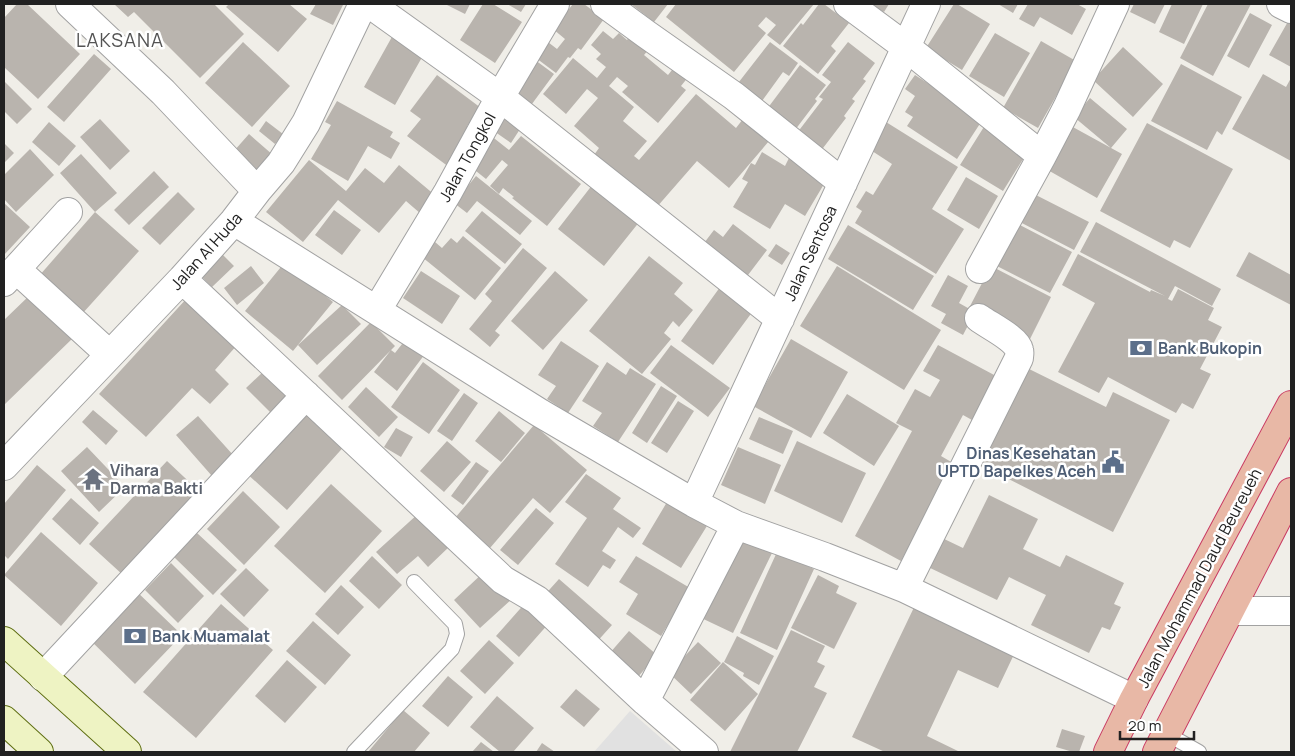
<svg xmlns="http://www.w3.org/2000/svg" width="1295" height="756" font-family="Manrope,sans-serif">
<rect width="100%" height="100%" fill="#f0eee8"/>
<!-- parking -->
<path fill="#e1e1e1" d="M630,711L677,752H594Z"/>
<!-- building -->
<path fill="#b9b4ae" d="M17,4H27L80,54L38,99L4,67V18Z
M114,4H214L244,34L200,78L134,12L128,17Z
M229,4H289L307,19L278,52L226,7Z
M316,4L343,5L333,25L310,14Z
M445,4H470L465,14Z
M483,4H493L522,22L495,63L460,40Z
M507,4H526L521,12Z
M573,4H584L604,19L581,50L578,48L570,58L568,57L556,73L532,55L544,39L557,49L565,39L553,29Z
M631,4H668L654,22Z
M676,4H814L780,45L767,35L776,25L766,17L758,26L766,33L734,72L666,17Z
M819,4H824L849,23L831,46L836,51L818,74L783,46L801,23L803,25Z
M868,4H889L884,12Z
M954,4H957L990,24L962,70L926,48Z
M998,4H1018L1013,13Z
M1028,4H1077L1086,9L1072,35L1040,17L1034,27L1019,19Z
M1134,4H1165L1155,24L1130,12Z
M1172,4H1203L1184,44L1159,32Z
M1208,4H1251L1213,76L1180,58Z
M1250,13L1272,25L1249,68L1227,56Z
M1290,18L1291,19V67L1269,55Z
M603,31L613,39L619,33L627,40L633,33L650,48L644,55L668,75L676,65L689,76L681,86L686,90L658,123L622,92L628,86L617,77L609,86L634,107L623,121L647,141L634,156L639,160L696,94L736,128L743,119L769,141L729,188L697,161L656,208L594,155L599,148L574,126L598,98L587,89L566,114L543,94L573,58L597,78L606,67L596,59L601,54L591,45Z
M995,33L1030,53L1004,97L969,76Z
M393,35L425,52L395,105L364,87Z
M1041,41L1076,61L1038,128L1003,108Z
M243,42L290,86L252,127L205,83Z
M770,42L798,63L789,76L783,72L759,105L735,87Z
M848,42L875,63L863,79L866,81L852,99L855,101L844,116L846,118L820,152L797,133L823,99L819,97L831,82L822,75Z
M1123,47L1163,84L1133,117L1093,80Z
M94,54L111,69L64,122L47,107Z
M535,60L554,74L529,108L510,95Z
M1181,64L1242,97L1222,135L1217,131L1207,150L1151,121Z
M800,65L826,85L815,99L817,101L792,134L764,113Z
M1263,74L1286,87L1291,78V161L1232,129Z
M437,75L481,108L467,126L471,130L449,167L407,136L421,119L410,111Z
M915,75L983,119L957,159L907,126L913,117L905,112L915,96L905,89Z
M4,81L32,109L17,124L4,111Z
M1090,98L1127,129L1111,148L1074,117Z
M337,101L393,132L390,137L400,143L391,159L368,146L348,181L311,159L331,125L325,122Z
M500,110L522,126L511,143L488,127Z
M100,119L130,151L110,170L80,137Z
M266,121L283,134L275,144L259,131Z
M49,122L76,146L59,166L32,142Z
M886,122L958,167L932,209L964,229L936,274L855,223L862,211L856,207L866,191L873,195L892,164L869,149Z
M987,122L1030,148L1003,191L960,165Z
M1147,123L1233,169L1190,248L1174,240L1170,248L1100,211Z
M1071,126L1122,154L1097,198L1046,169Z
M249,134L273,155L257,173L234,151Z
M490,135L509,150L521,136L581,184L547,226L512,198L514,197L503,188L499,194L490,186L508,165L502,160L486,179L466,163Z
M4,143L14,153L4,163Z
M30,149L54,175L16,212L4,199V175Z
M762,152L785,166L789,158L827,179L805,216L785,204L770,229L733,207L748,182L742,179L751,163L755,165Z
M81,154L117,193L95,212L60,173Z
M309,160L346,191L365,168L384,183L399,165L436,196L421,214L406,201L379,233L338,200L303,242L266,212Z
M154,171L169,187L129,225L114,210Z
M476,176L532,221L520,235L477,201L467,213L454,203Z
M966,177L998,196L979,229L947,210Z
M593,184L640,221L604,266L558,229Z
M178,192L195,209L160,245L142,228Z
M1030,192L1089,222L1074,250L1016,220Z
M4,203L30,227L4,255Z
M334,210L361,230L342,255L315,235Z
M482,211L522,244L505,264L465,231Z
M95,212L139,251L82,314L39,276Z
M1014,222L1072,252L1050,293L993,264Z
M1096,222L1221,289L1212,306L1175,286L1168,299L1172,301L1178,289L1214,308L1208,320L1222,327L1200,369L1211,374L1193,409L1182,403L1176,413L1108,377L1099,393L1058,372L1095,303L1062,285L1078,254L1150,292L1151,290L1165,296L1080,252Z
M733,224L767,250L745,279L701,247L714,230L723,237Z
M848,225L934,276L913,310L828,259Z
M463,236L501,268L475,300L422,257L435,242L442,248L451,238L457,243Z
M776,244L790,253L782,265L768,256Z
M523,248L547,268L495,331L500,335L490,347L469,329L492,301L485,294Z
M219,251L234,266L212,287L197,272Z
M1249,252L1291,275V305L1236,276Z
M649,256L683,283L674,294L693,310L679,327L673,321L664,333L671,339L642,374L589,331Z
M285,262L333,302L293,351L245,311Z
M251,266L264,283L237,305L224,288Z
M837,266L941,330L904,390L800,326Z
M991,266L1051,297L1030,339L969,308Z
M421,271L460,296L442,324L403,298Z
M555,271L588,300L543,350L511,321Z
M948,275L968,286L959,303L975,312L963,335L941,323L946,314L931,306Z
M723,283L756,307L713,365L681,341Z
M31,294L74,337L4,405V320Z
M188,297L238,344L215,370L229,384L210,404L192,388L146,437L99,394Z
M342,305L361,324L317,365L298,345Z
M371,322L395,346L342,400L318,376Z
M406,339L425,354L397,391L374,372L391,350L395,353Z
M791,339L848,372L811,438L753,406Z
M561,341L599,366L568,413L547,399L556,386L538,375Z
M671,345L730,388L708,417L650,373Z
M938,345L996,376L972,420L963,415L941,456L953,463L901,561L855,536L912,431L896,423L915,389L930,397L940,380L923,371Z
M423,362L460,390L429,434L391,407Z
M607,362L626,375L630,368L656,384L618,442L593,426L602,413L582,401Z
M1021,365L1106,407L1113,392L1170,420L1113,532L973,461Z
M263,372L288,396L271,413L246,388Z
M661,386L677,396L647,443L632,433Z
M366,387L398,417L379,437L348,407Z
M464,393L478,403L452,441L437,431Z
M847,394L899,426L874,466L823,433Z
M678,401L694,411L667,453L651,443Z
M306,403L348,442L287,510L244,471Z
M93,410L118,431L106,445L82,422Z
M499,411L525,433L501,462L475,441Z
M198,416L234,456L212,476L176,435Z
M759,417L793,431L783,454L749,439Z
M534,425L587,470L550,513L533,498L490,548L455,518Z
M396,428L413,437L401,457L384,447Z
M447,441L471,462L444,492L420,471Z
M797,441L866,473L842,523L774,491Z
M87,447L125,487L99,512L61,471Z
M738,447L781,465L765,504L721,485Z
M167,461L200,492L123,575L89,544Z
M476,462L489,471L463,505L451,496Z
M37,465L66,490L8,559L4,555V504Z
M586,474L621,498L613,509L641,528L633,538L618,527L602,551L616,560L610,569L603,565L588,587L555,564L587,518L565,502Z
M331,484L382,531L325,593L274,546Z
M243,491L280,527L244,565L207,529Z
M989,495L1038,519L1023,549L1060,567L1066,555L1124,583L1114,604L1121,607L1110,630L1102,627L1089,653L1031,625L1046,595L1009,577L997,600L926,566L940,537L963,548Z
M670,497L710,521L681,568L642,544Z
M71,498L99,523L80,545L52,519Z
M536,508L554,523L518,565L500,550Z
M419,513L450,546L428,567L418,556L397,574L376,552Z
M41,532L98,583L61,626L4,575Z
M197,533L237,570L213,595L174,557Z
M735,535L772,553L733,633L695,615Z
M777,552L814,569L777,650L740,633Z
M372,556L402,585L379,609L349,581Z
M636,556L690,588L661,636L626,614L638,594L619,582Z
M171,563L204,596L178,623L145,590Z
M246,568L269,590L244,617L220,594Z
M485,571L512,599L480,628L454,600Z
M818,575L839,586L836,593L857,603L834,649L791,628Z
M559,579L612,625L594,645L541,599Z
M341,585L364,607L338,635L315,614Z
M134,589L182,635L135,684L87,637Z
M918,599L1018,646L998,688L958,670L927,736L960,752H885L852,737Z
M527,601L550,622L519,657L496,636Z
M221,604L273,650L196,738L143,692Z
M313,621L351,655L325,685L286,651Z
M791,630L825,646L817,662L825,666L814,687L827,693L797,752H730Z
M629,631L657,655L637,678L609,654Z
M737,636L774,656L759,685L743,676L744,673L724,662Z
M489,640L514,663L485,694L460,671Z
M698,642L721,663L691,694L669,673Z
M287,660L317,687L285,723L255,696Z
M723,662L758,694L725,731L690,700Z
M448,676L473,697L448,727L422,706Z
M576,689L600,709L584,727L560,707Z
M497,696L534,728L513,752H500L470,727Z
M403,710L430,733L414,752H368Z
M1062,729L1085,736L1079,752H1073L1056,747Z
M481,742L494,752H472Z
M542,743L555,752H536Z"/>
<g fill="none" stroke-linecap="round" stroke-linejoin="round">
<defs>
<path id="service" d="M1167,734L1199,752
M354,752L452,649L457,634L455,624L414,582"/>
<path id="minor" d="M70,4L163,92L257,191
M370,4L500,97L780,319
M605,4L646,34L734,96L843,183
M848,4L906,47L1042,156
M1281,4L1291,9
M234,221L540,413L694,503L736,525L825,557L904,588L1134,699
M16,269L68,212
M980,269L1042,156L1067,108L1115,4
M182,279L503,580L537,600L645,701L704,752
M4,282L16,269L109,354
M377,310L448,192L500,97L555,4
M4,466L182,279L234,221L257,191L281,163L306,123L363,4
M694,503L926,4
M904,588L1019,358C1019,355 1020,353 1019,350C1017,339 988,325 979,318
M1230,611H1291
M43,677L306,395
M645,701L736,525"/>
<path id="secondary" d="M4,641L127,752
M4,720L39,752"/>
<path id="trunk" d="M1108,752L1134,699L1291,405
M1157,752L1291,492"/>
</defs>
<!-- service casing -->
<use href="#service" stroke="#a2a2a2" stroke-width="16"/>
<!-- minor casing -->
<use href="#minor" stroke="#a2a2a2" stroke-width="30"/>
<!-- secondary casing -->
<use href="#secondary" stroke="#5e6e11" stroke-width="30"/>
<!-- trunk casing -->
<use href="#trunk" stroke="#c93a62" stroke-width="30"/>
<!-- service -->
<use href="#service" stroke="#fff" stroke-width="14"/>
<!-- minor -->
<use href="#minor" stroke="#fff" stroke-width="28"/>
<!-- secondary -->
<use href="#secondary" stroke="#eef3c3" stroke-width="28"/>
<!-- trunk -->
<use href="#trunk" stroke="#e8b8a6" stroke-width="28"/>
</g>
<!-- icons -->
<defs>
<symbol id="bank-bare" viewBox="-9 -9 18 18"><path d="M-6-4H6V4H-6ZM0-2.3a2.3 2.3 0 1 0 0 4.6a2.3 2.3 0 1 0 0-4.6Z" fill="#5c6f8a" stroke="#fff" stroke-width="2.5" paint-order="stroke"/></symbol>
<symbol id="civic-bare" viewBox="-9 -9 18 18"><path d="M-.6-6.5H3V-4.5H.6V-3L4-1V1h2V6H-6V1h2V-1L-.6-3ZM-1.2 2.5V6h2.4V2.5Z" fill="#5c6f8a" stroke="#fff" stroke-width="2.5" paint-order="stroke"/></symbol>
<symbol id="temple-bare" viewBox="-9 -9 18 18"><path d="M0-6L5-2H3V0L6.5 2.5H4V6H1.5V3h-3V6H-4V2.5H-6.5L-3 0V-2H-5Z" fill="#6b7280" stroke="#fff" stroke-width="2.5" paint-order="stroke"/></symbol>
</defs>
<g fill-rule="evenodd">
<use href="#bank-bare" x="1125" y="332" width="32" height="32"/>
<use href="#civic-bare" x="1097" y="446" width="32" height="32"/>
<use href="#temple-bare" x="77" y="463" width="32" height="32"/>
<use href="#bank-bare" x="119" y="620" width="32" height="32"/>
</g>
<g text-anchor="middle" stroke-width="5" stroke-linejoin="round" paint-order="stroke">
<!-- street labels -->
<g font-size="16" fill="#212121" stroke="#fff">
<text transform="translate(467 157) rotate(-61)" y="6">Jalan Tongkol</text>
<text transform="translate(206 251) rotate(-48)" y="6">Jalan Al Huda</text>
<text transform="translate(810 253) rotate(-65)" y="6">Jalan Sentosa</text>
<text transform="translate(1199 578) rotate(-62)" y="6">Jalan Mohammad Daud Beureueh</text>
</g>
<!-- service labels -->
<g font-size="16" font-weight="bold" fill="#4e5e75" stroke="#fff" text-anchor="start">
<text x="1158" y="354">Bank Bukopin</text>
<text x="1096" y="459" text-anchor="end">Dinas Kesehatan<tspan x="1096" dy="18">UPTD Bapelkes Aceh</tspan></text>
<text x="152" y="642">Bank Muamalat</text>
</g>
<!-- worship labels -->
<g font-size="16" font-weight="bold" fill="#5b616d" stroke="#fff" text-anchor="start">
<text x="110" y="476">Vihara<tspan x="110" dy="18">Darma Bakti</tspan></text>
</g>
<!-- quarter labels -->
<g font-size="19" letter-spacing="1" fill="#545454" stroke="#fff">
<text x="120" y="47">LAKSANA</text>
</g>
</g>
<!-- border -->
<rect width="1295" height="756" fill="none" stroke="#212121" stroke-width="10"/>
<!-- scale -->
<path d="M1120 731v8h74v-8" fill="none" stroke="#212121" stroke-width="2.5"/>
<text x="1128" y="731" font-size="15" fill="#212121" stroke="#ffffff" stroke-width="4" paint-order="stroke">20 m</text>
</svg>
